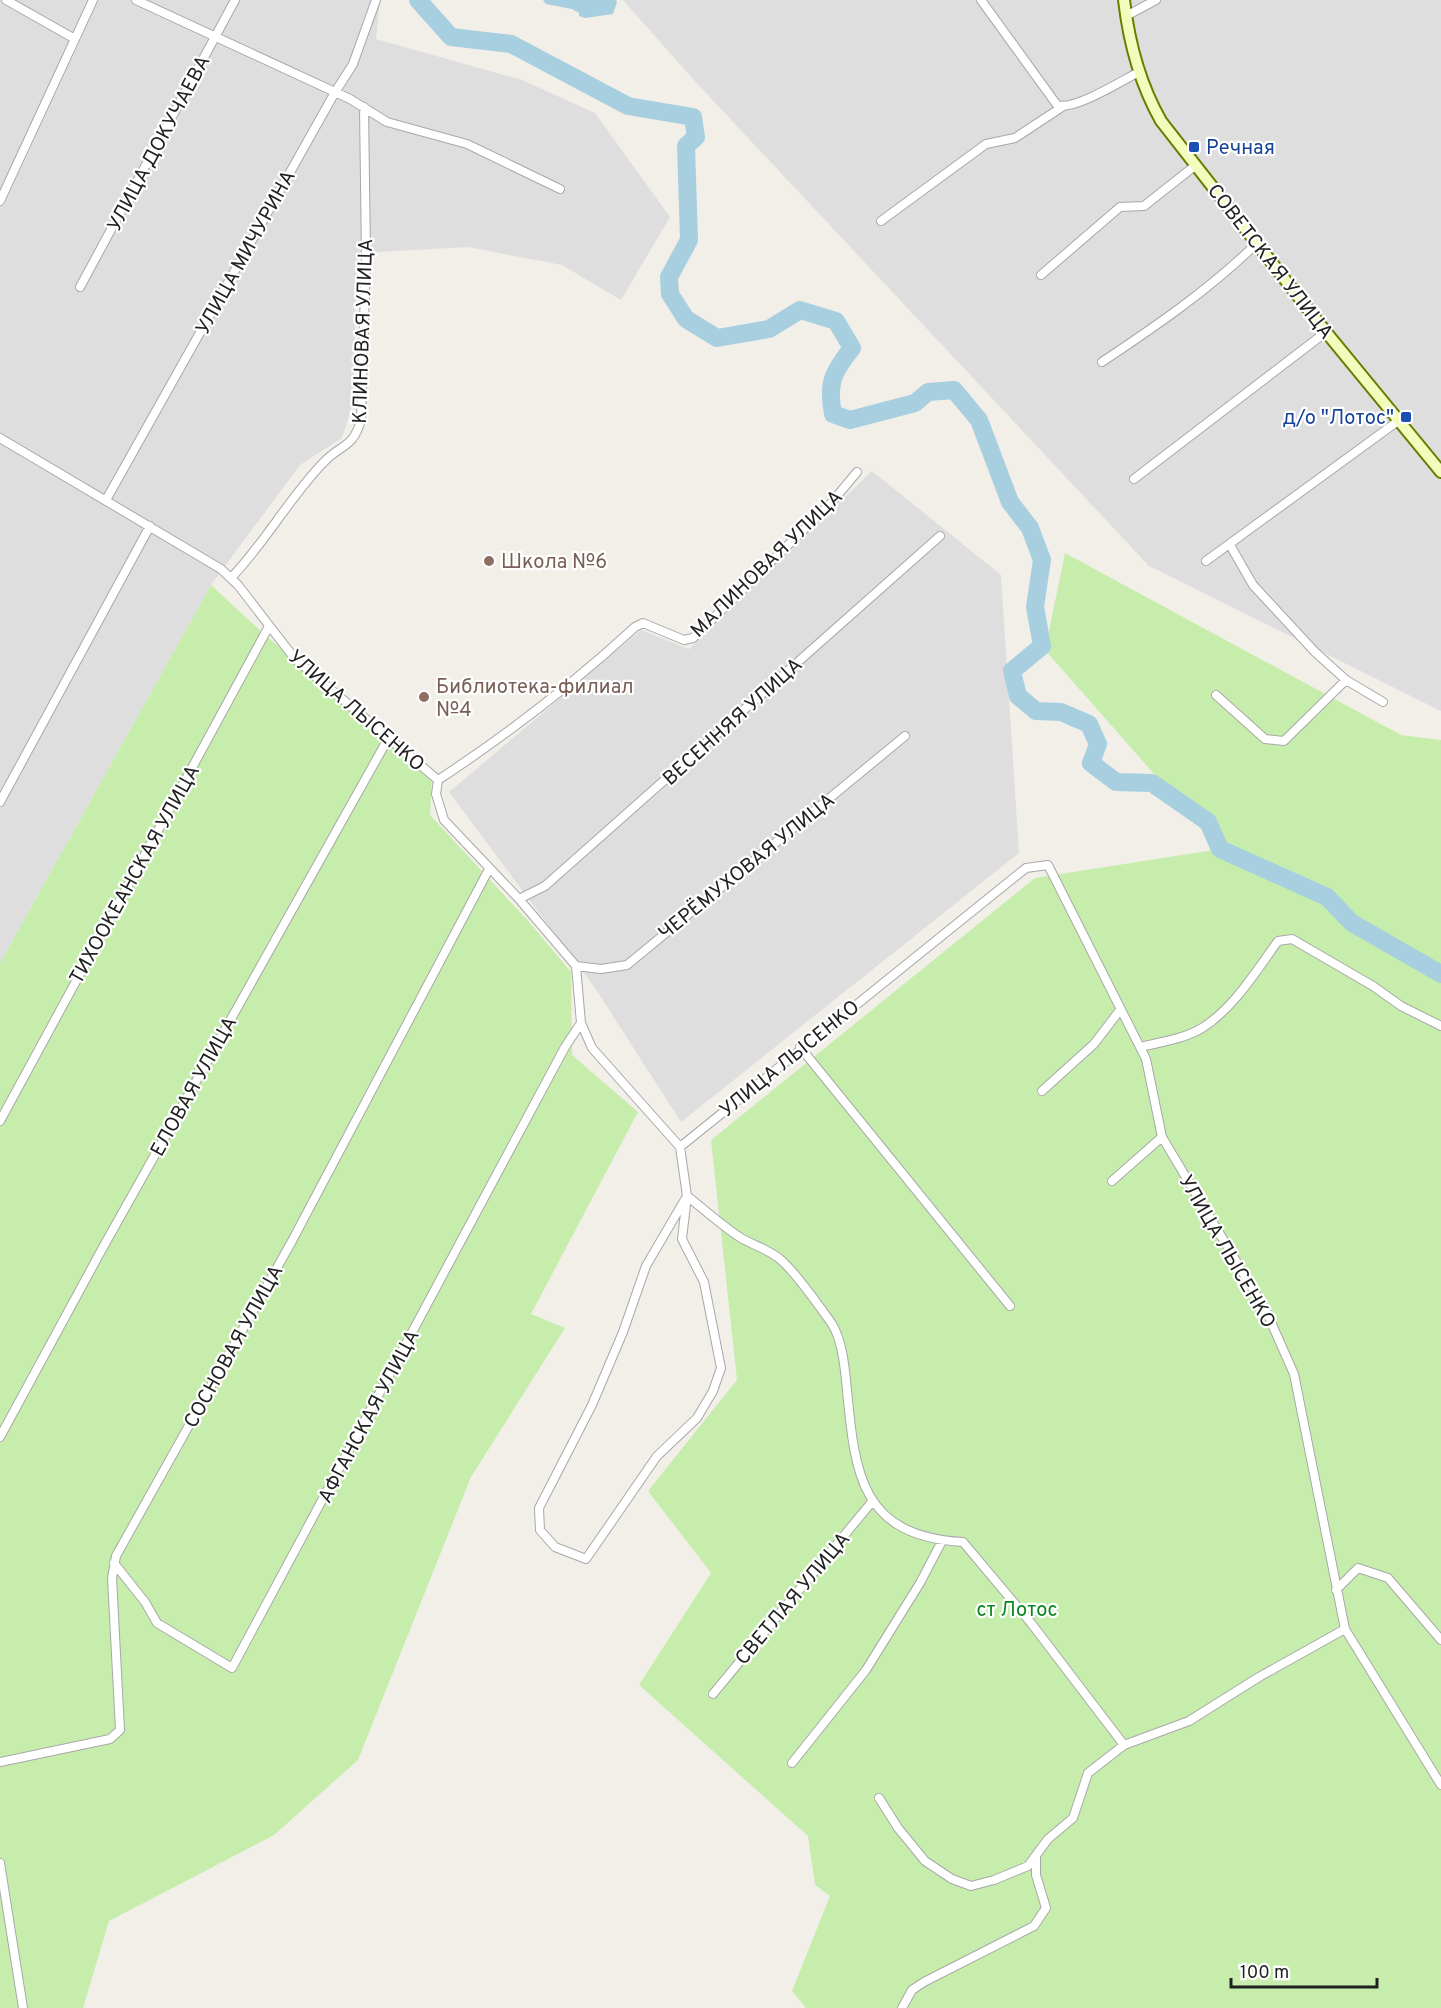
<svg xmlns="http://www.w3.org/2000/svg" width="1441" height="2008" font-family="Overpass,sans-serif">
<rect width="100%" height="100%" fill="#f2efe8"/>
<!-- residential -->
<path fill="#dfdede" d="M0,0H380L376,39L522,80L595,113L670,217L621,300L562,265L468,247L357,253L353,403L342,438L300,465L211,585L0,963Z
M623,0H1441V711L1149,566L692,78Z
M872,471L1001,575L1019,853L681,1122L595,988L449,792L641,630L689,649Z"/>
<!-- grass -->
<path fill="#c7edad" d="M1065,553L1401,735L1441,740V2008H806L792,1991L830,1896L815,1885L808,1836L639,1685L711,1573L648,1491L737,1380L711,1140L1035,878L1220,849L1045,650Z
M211,585L265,635L432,775L430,815L529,922L571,972L572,1055L638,1112L531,1314L565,1328L471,1477L358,1760L274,1835L109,1921L83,2008H0V963Z"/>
<!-- water -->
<path fill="#a7cfe0" d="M543,0H616L617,2L613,14L585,18L579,16V13L572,9L546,4Z"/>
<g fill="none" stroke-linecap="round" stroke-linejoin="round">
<!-- river -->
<path stroke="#a7cfe0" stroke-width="18" d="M418,0L451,37L511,44L628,106L693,117L696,137L686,146L689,240L669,277L670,294L686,319L717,338L769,329L800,310L836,321L852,348C833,372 827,383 833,414L850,420L915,403L928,392L954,390L979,420L1010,502L1030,528L1042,560L1035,607L1042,646L1012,671L1018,696L1036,711L1061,712L1089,724L1098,744L1091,763L1116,782L1152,783L1208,822L1220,849L1327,897L1352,923L1441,974"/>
<defs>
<path id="street" d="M6,0L75,39
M136,0L350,99L387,122L467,144L560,189
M981,0L1057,105C1074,111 1121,81 1139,72
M1126,16L1156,0
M0,201L93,0
M881,221L986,144L1015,138L1062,107
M1041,275L1120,207L1144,206L1196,165
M80,287L235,0
M1102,362C1156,326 1210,289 1256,244
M0,438L221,569L238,585L295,659L438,780L436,794L444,820L519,899L576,966L581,1023L592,1048L680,1147L1026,868L1048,865L1146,1059L1162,1137L1267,1313L1294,1374L1345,1629L1441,1785
M1134,479L1326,332
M106,500L334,94L353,64L376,0
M1230,545L1253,585L1315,652L1346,680L1383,702
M1206,561L1398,421
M231,578C265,543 289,498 323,463C340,444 353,449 361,420L366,256L364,107
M1216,695L1265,739L1284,741L1346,680
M438,780C508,734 573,684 635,627L643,623L684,640L693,638L832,502L857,472
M0,802L150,526
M519,899L545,886L940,536
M576,966L601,969L627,965L905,736
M800,1047L1010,1306
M1140,1047C1161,1042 1184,1039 1202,1028C1233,1009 1257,970 1278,941L1292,939L1373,986L1401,1006L1441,1026
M1042,1091L1094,1044L1120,1010
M0,1121L268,628
M680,1147L687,1196C705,1210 722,1226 741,1238C753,1245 770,1250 781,1260C796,1273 820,1307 832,1324C843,1342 845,1370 847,1390C855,1475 861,1536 963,1542L1031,1623L1124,1745
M1112,1181L1162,1137
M687,1196L682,1239L704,1282L721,1368L713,1391L697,1418L657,1456L586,1559L555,1547L540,1530L539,1508L592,1405L623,1332L646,1266Z
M0,1437L101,1251L389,737
M114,1563L145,1602L157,1623L232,1668L565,1047L581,1023
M1336,1590L1358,1568L1388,1578L1441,1640
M713,1694L871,1503
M0,1762L110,1739L120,1730L112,1578L116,1556L292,1241L489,869
M792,1763L866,1670L920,1583L942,1541
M879,1798L898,1828L925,1861L952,1879L971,1886L994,1880L1028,1866L1048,1839L1073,1818L1088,1773L1124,1745L1189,1721L1259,1677L1345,1629
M0,1863L23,2008
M902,2008L912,1990L924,1982L1034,1926L1046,1908L1036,1875V1857"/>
<path id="secondary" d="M1124,0C1129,43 1140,84 1161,121L1326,332L1441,472"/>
</defs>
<!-- street casing -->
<use href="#street" stroke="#a8a8a8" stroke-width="10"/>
<!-- secondary casing -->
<use href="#secondary" stroke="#677f01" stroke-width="14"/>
<!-- street -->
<use href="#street" stroke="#fff" stroke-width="8"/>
<!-- secondary -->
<use href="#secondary" stroke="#f3fcbc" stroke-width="10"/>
</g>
<!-- markers -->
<g fill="#1a4fb4" stroke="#fff" stroke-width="2">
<rect x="1188" y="141" width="12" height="12" rx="3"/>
<rect x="1400" y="411" width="12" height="12" rx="3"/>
</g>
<g fill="#8d6e63" stroke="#fff" stroke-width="2">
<circle cx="489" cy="561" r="6"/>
<circle cx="424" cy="697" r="6"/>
</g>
<g text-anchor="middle" stroke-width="4.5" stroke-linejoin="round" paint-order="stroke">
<!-- street labels -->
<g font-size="20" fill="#212121" stroke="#fff">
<text transform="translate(158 143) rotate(-62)" y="7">УЛИЦА ДОКУЧАЕВА</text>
<text transform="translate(245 252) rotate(-61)" y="7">УЛИЦА МИЧУРИНА</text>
<text transform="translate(1271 261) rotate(52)" y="7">СОВЕТСКАЯ УЛИЦА</text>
<text transform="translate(362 331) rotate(-88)" y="7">КЛИНОВАЯ УЛИЦА</text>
<text transform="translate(766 563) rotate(-44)" y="7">МАЛИНОВАЯ УЛИЦА</text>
<text transform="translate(357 710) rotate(41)" y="7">УЛИЦА ЛЫСЕНКО</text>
<text transform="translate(732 721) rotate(-42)" y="7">ВЕСЕННЯЯ УЛИЦА</text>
<text transform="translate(746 866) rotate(-39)" y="7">ЧЕРЁМУХОВАЯ УЛИЦА</text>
<text transform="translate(134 874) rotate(-61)" y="7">ТИХООКЕАНСКАЯ УЛИЦА</text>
<text transform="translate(789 1058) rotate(-39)" y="7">УЛИЦА ЛЫСЕНКО</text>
<text transform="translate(193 1086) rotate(-61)" y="7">ЕЛОВАЯ УЛИЦА</text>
<text transform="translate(1228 1251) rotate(60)" y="7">УЛИЦА ЛЫСЕНКО</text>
<text transform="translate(233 1346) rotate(-61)" y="7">СОСНОВАЯ УЛИЦА</text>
<text transform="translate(368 1416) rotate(-62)" y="7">АФГАНСКАЯ УЛИЦА</text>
<text transform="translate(792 1598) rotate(-50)" y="7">СВЕТЛАЯ УЛИЦА</text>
</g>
<!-- transit labels -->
<g font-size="20" fill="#164399" stroke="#fff" text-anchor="start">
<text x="1206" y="154">Речная</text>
<text x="1394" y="424" text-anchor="end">д/о "Лотос"</text>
</g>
<!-- education labels -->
<g font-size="20" fill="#785e54" stroke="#fff" text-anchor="start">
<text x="501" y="568">Школа №6</text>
<text x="436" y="693">Библиотека-филиал<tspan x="436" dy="23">№4</tspan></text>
</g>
<!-- park labels -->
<g font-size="20" fill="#08861d" stroke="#fff">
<text x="1017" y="1616">ст Лотос</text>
</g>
</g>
<!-- scale -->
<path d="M1231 1978v9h146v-9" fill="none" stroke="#212121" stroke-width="3"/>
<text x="1240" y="1978" font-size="18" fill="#212121" stroke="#ffffff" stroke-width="4.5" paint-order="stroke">100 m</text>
</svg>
